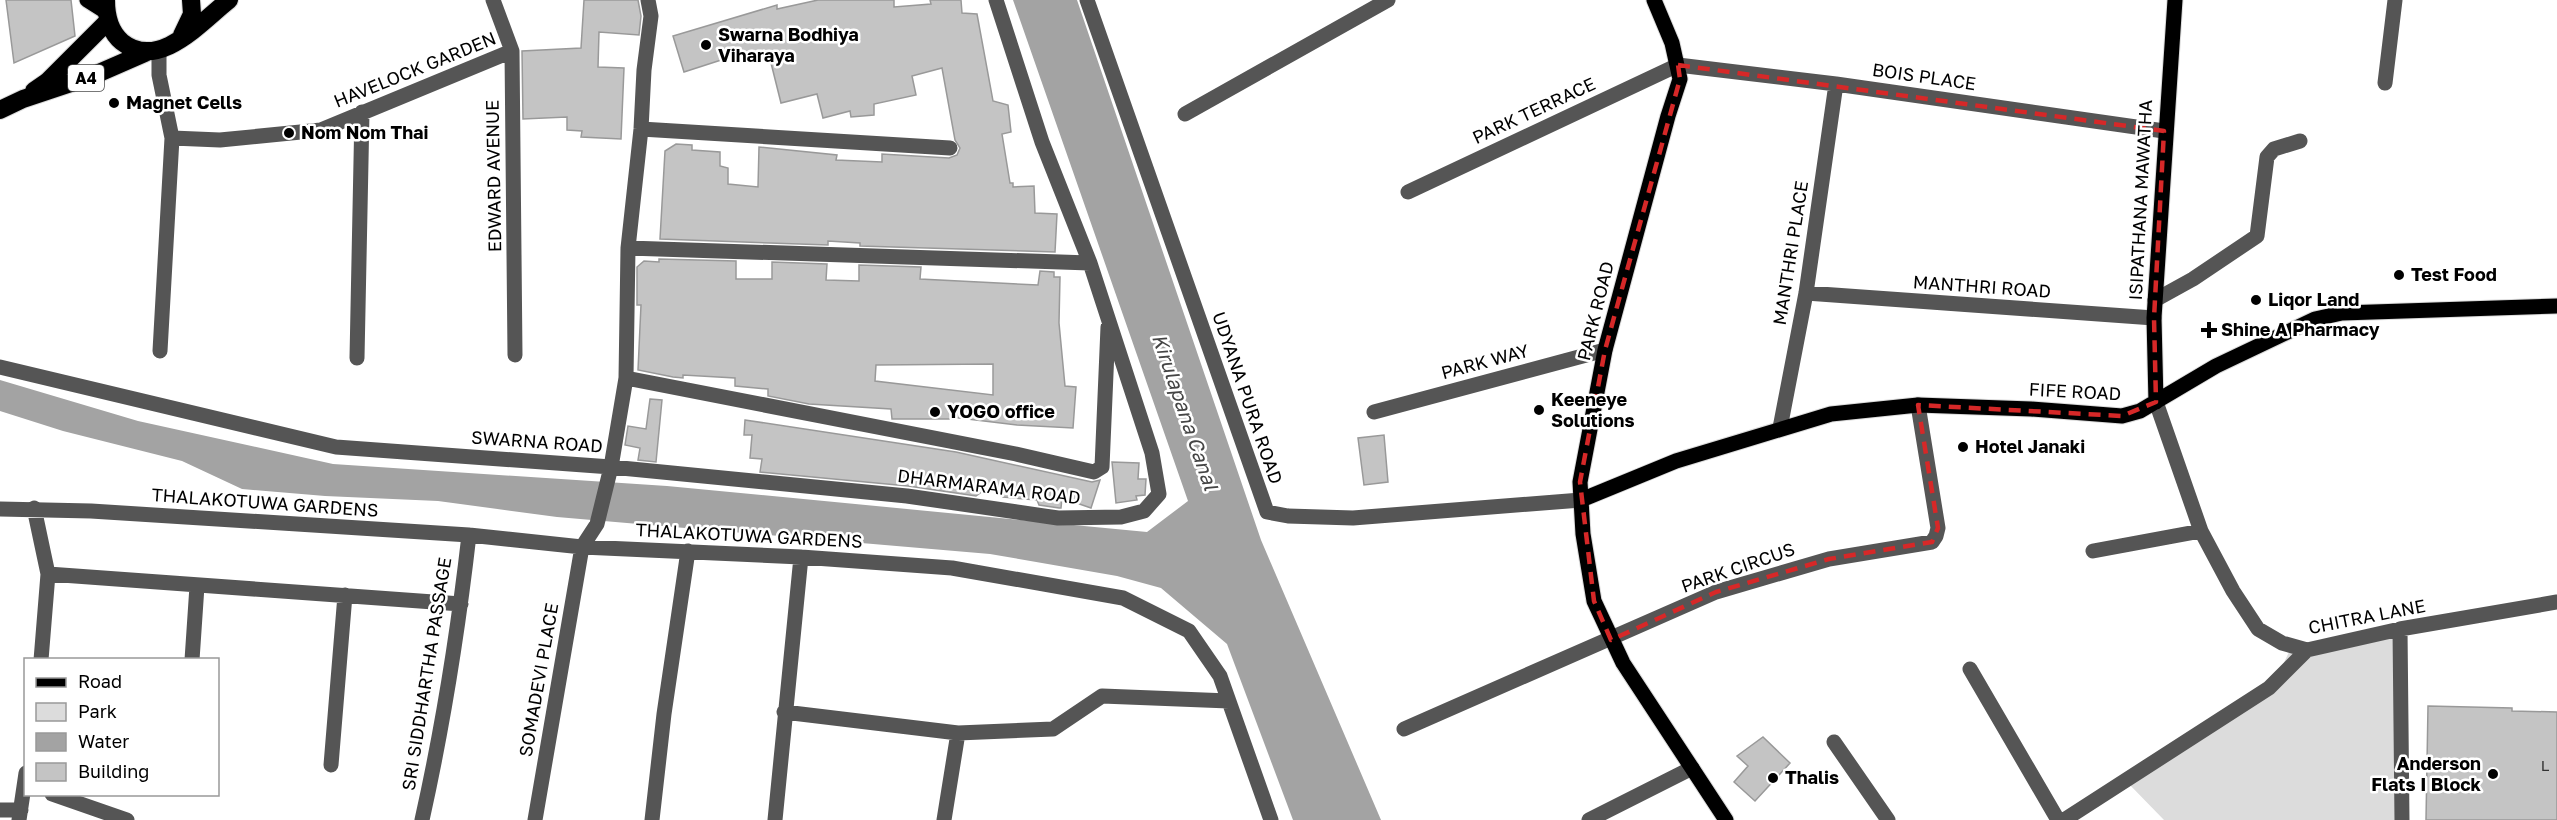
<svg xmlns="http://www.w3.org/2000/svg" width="2557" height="820" font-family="'Golos Text',sans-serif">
<rect width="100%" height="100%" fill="#fff"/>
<!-- green -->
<path fill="#dcdcdc" d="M2396,635L2397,820H2164L2127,782L2271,689L2292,646Z"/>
<!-- water -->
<path fill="#a3a3a3" d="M1013,0H1077L1261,540L1381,820H1293L1227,644L1161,588L1117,576L990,554L557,517L438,501L325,496L242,489L182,461L63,431L0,411V380L138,421L333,464L667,486L1147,532L1188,501Z"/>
<!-- building -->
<path fill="#c4c4c4" stroke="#999" stroke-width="1.5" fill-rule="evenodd" d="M6,0H71L75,36L14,63Z
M584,0H638L641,16L639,35L599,32L598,67L624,68L621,139L581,137L582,131L567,130V117L523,119L522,51L581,48Z
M818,0H894V7L931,4L930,0H961L962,13L977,14L993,101L1008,105L1011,132L1002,134L1010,183H1013V187L1034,186L1035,213L1057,214L1055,252L860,246V243L828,241V245L660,239L665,151L676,144L692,145V150L720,152V166L728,168V184L758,187L759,147L837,155L836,160L882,162V154L949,158L957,155L960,148L955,140L942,68L912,76L916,95L874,104V115L851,117L850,111L823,118L817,94L781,103L768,51L750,56L749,51L684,72L673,36L777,5V9Z
M659,259L736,261V279H772V262L827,264L826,280L859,281V265L921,267L920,279L1038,285L1040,271L1054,272V277H1060L1059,323L1065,386L1076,387L1073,428L1017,425L951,417V419H892L891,409L809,404L768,396V389L735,386V378L683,375V378L673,377L638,370L641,305H637V267L644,261L659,262ZM993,364V395L875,381L876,365Z
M650,399L662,400L656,462L638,460L640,448L625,445L628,426L646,429Z
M745,420L956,452L1092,482L1100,480L1091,508L1062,498L1061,508H1059L1039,505L1037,500L1003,497V492L983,491L976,496L908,486L760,472L762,459L750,458L752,435H744Z
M1384,435L1388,482L1364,485L1358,438Z
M1112,462L1139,463L1138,479H1146L1145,495L1136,496L1137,500L1116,503Z
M2428,706L2512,708V711L2557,712V820H2426Z
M1763,737L1790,763L1755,801L1734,782L1748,766L1737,756Z"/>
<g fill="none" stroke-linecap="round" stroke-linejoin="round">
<defs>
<path id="major" d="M87,0L106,12
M1654,0L1672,43L1680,79L1668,116L1605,350L1580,482L1583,534L1594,601L1623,663L1726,820
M2156,402L2154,318L2175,0
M1581,500L1676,461L1831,414L1918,405L2031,409L2122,416L2140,411L2216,366L2315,319L2342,313L2557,306"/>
<path id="highway" d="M106,0C106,16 109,31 122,42C159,72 202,21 229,0
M182,35L192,14L191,0
M34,91L47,82L108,21
M0,110L23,99L92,76L147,52"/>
</defs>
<!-- major casing -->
<use href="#major" stroke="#dbdbdb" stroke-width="17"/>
<!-- highway casing -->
<use href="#highway" stroke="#dbdbdb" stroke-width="20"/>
<!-- minor -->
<path stroke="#555" stroke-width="15" d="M493,0L512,51L515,355
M1087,0L1267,512L1288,516L1353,518L1581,500
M159,50V75L172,138L220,140L321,130L512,51
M2385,83L2395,0
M1185,114L1388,0
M641,129L950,148
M1408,192L1678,65L1836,84L2164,131
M628,248L1090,263
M1806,293L2154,318
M2155,300L2193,279L2257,236L2267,157L2274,149L2300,141
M160,351L172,138
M357,358L362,112
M0,367L336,447L611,467L626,378L628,248L641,129L644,70L651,16L648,0
M626,378L1016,454L1094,472L1102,467L1108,327
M2156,402L2201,531L2233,591L2258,629L2282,643L2307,650L2400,629L2557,602
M1374,412L1605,350
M1780,428L1806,293L1836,84
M34,508L48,574L41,660
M0,509L91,511L469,535L582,547L801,557L952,568L1123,598L1189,631L1220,676L1271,820
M2093,551L2201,531
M48,574L461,604
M2400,629L2402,820
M192,660L197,586
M1970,669L2058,820
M784,712L958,733L944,820
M1404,729L1716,592L1829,559L1932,542L1936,536L1938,528L1918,405
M958,733L1053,729L1102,696L1229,701
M1834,742L1888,820
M331,765L345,595
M52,794L127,820
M0,810H21
M19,820L26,773
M422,820C443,726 458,631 469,535
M535,820L582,547L597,524L611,467L907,496L1058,518L1121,517L1144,511L1159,494L1152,453L1090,263L1042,142L996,0
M652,820L664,714L688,551
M775,820L801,557
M1589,820L1692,768
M2064,820L2269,688L2307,650"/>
<!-- major -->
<use href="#major" stroke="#000" stroke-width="15"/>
<!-- highway -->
<use href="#highway" stroke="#000" stroke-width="18"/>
</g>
<!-- marked area -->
<path fill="none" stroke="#d62828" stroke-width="4.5" stroke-dasharray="12 8" stroke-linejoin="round" d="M1678,65L2164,131L2154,318L2156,402L2122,416L1918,405L1938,528L1932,542L1829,559L1716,592L1611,640L1594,601L1580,482L1605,350L1680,79Z"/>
<!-- markers -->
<g fill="#000" stroke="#fff" stroke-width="2">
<circle cx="706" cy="45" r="6"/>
<circle cx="114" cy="103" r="6"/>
<circle cx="289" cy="133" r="6"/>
<circle cx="2399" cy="275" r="6"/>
<circle cx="2256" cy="300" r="6"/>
<path d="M2206 321h6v6h6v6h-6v6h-6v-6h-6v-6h6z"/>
<circle cx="1539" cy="410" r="6"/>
<circle cx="935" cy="412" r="6"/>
<circle cx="1963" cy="447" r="6"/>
<circle cx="2493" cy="774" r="6"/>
<circle cx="1773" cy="778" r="6"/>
</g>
<g text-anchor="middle" stroke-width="5" stroke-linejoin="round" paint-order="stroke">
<!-- number labels -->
<g font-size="15" fill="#313131">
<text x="2545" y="771">L</text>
</g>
<!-- shield labels -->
<rect fill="#fff" stroke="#4c4c4c" stroke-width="1.5" x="68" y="65" width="36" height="26" rx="4.5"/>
<g font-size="16" font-weight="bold" fill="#000">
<text x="86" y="84">A4</text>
</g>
<!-- poi labels -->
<g font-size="18" font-weight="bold" fill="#000" stroke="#fff" text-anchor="start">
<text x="718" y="41">Swarna Bodhiya<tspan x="718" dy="21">Viharaya</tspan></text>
<text x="126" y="109">Magnet Cells</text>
<text x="301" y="139">Nom Nom Thai</text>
<text x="2411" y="281">Test Food</text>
<text x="2268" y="306">Liqor Land</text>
<text x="2221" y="336">Shine A Pharmacy</text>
<text x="1551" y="406">Keeneye<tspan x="1551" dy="21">Solutions</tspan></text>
<text x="947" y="418">YOGO office</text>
<text x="1975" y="453">Hotel Janaki</text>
<text x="2481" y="770" text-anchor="end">Anderson<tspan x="2481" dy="21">Flats I Block</tspan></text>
<text x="1785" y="784">Thalis</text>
</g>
<!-- street labels -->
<g font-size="18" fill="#000" stroke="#fff">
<text transform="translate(415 70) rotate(-22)" y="6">HAVELOCK GARDEN</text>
<text transform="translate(1924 77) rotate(8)" y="6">BOIS PLACE</text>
<text transform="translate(1534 111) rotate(-25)" y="6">PARK TERRACE</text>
<text transform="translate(494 176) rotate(-91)" y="6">EDWARD AVENUE</text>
<text transform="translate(2141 200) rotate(-87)" y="6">ISIPATHANA MAWATHA</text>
<text transform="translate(1791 253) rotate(-81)" y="6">MANTHRI PLACE</text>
<text transform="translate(1982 287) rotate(4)" y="6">MANTHRI ROAD</text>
<text transform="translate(1596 311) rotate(-76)" y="6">PARK ROAD</text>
<text transform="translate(1485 362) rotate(-15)" y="6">PARK WAY</text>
<text transform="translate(2075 392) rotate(3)" y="6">FIFE ROAD</text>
<text transform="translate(1247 398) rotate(71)" y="6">UDYANA PURA ROAD</text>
<text transform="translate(537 442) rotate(4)" y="6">SWARNA ROAD</text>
<text transform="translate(989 487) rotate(7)" y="6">DHARMARAMA ROAD</text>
<text transform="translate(265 503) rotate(4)" y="6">THALAKOTUWA GARDENS</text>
<text transform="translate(749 536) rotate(3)" y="6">THALAKOTUWA GARDENS</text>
<text transform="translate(1738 568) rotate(-19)" y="6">PARK CIRCUS</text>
<text transform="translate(2367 617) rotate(-11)" y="6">CHITRA LANE</text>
<text transform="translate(427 674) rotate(-81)" y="6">SRI SIDDHARTHA PASSAGE</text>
<text transform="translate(539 680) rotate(-80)" y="6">SOMADEVI PLACE</text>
</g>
<!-- water labels -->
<g font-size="20" font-style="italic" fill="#444" stroke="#fff">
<text transform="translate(1185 412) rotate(71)" y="7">Kirulapana Canal</text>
</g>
</g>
<!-- legend -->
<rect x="24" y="658" width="195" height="138" fill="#ffffff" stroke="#999999" stroke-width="1.5"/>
<rect x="36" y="678" width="30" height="9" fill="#000000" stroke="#999999" stroke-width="1.5"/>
<text x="78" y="688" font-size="18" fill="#000000">Road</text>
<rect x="36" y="703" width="30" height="18" fill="#dcdcdc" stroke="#999999" stroke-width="1.5"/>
<text x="78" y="718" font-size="18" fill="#000000">Park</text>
<rect x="36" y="733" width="30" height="18" fill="#a3a3a3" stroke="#999999" stroke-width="1.5"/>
<text x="78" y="748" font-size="18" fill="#000000">Water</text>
<rect x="36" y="763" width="30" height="18" fill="#c4c4c4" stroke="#999999" stroke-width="1.5"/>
<text x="78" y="778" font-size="18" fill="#000000">Building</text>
</svg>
